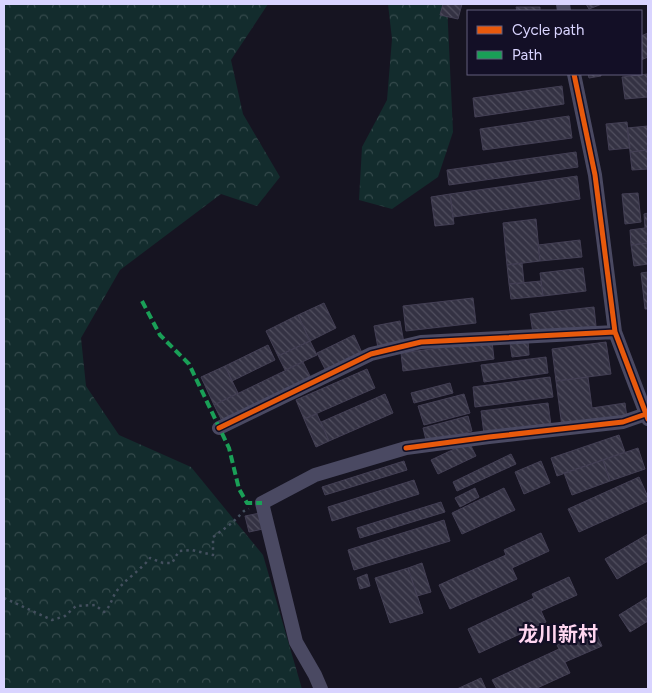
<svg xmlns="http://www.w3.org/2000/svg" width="652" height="693" font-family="Figtree,'Noto Sans SC',sans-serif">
<defs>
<pattern id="forest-crowns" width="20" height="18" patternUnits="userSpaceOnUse" patternTransform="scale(1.25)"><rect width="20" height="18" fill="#132c2d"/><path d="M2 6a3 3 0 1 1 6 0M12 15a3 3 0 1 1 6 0" fill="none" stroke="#354a4c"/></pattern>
<pattern id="building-back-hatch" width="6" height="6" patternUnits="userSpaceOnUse" patternTransform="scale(1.25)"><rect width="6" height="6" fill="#343243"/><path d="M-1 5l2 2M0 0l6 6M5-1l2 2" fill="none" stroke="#514f5f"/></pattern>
</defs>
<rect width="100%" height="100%" fill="#161421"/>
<!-- forest -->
<path fill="url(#forest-crowns)" d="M4,4H268L231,60L243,114L280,177L257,206L221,194L120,270L81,338L86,386L119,435L191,467L263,555L302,689H4Z
M388,4H447L453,132L438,177L392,209L359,200L362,147L387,100L392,39Z"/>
<!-- building -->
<path fill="url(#building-back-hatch)" stroke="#433f54" d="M443,4H462L458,19L440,15Z
M586,4H602L589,9Z
M516,7H540V11H517Z
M648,33V57L641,60V36Z
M588,74H601V76L589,78Z
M648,74V97L625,99L622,77Z
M562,86L564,104L475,117L473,98Z
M569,116L572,138L483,150L480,129Z
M627,122L630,148L609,150L606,124Z
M648,126V150L630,152L627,128Z
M648,150V169L632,170L630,152Z
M576,152L578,167L449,185L447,170Z
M577,176L580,199L453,217L450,194Z
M638,193L641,222L625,224L622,194Z
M450,194L454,224L435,226L431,197Z
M648,213V243L631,245L630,230L645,228L644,214Z
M536,219L540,261L507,265L503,223Z
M580,240L582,257L540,261L538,245Z
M648,243V264L634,266L631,245Z
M522,263L524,283L509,284L507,265Z
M583,268L586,291L543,296L540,273Z
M648,272V309H645L641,273Z
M541,281L543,296L511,299L509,284Z
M473,298L476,323L406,331L403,306Z
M324,303L336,328L310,341L298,315Z
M594,307L596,326L533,333L530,314Z
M298,315L310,341L278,356L266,331Z
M400,321L404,343L378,348L374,326Z
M354,335L363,355L327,373L317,353Z
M310,341L317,355L285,370L278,356Z
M492,341L494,359L403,371L401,353Z
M528,341L529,355L512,357L510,343Z
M606,342L611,374L556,381L552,349Z
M268,345L275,360L232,381L225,366Z
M546,357L548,373L484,382L481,365Z
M303,362L312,380L223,423L214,405Z
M225,366L238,393L214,405L201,377Z
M367,369L375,388L304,419L296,400Z
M550,377L553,397L475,407L473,387Z
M588,377L592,408L625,403L627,418L562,427L556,381Z
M450,383L453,393L414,403L411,393Z
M385,394L393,413L329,441L321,422Z
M464,394L470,413L424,425L418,406Z
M548,403L551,425L484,434L481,411Z
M317,414L329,441L316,447L304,419Z
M468,416L472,431L427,444L423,428Z
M619,435L625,452L557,476L551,458Z
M469,442L476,456L438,474L431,460Z
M638,448L645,469L610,481L603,460Z
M511,454L516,464L457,491L453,482Z
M603,460L610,481L572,495L564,473Z
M404,461L407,470L325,495L322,487Z
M541,461L550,483L524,494L515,472Z
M639,477L648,497V501L579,532L568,509Z
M414,480L419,494L332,521L328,507Z
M475,488L479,497L460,507L455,498Z
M504,488L515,510L462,534L452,513Z
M441,502L445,512L360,538L357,528Z
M260,513L263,529L249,532L245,516Z
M444,520L450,541L354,570L348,550Z
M541,533L549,551L512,568L517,579L450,609L439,585L506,555L504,550Z
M648,534V561L617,579L605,559Z
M422,563L431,592L417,596L408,568Z
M408,568L423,613L390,623L375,578Z
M367,574L370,586L360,589L357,578Z
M569,577L577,595L541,611L546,622L479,653L468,629L534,598L532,594Z
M648,597V621L630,632L619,615Z
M594,628L602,646L565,662L570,673L535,689H497L492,680L559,649L557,645Z
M481,678L486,689H457Z"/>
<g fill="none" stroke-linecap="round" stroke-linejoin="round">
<!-- path -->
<path stroke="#44505f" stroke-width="2.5" stroke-dasharray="2.5 4" stroke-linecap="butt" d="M4,598L52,620L65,616L76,606L95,605L104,612C111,606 111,600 116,592C123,581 141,570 150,558L163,563H172L179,551L192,550L213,555V537L232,523L244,511L249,509"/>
<!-- minor -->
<path stroke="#4a4962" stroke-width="14" d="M563,4L564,11
M574,74L595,175L615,332L648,419
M219,428L371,354L421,342L615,332
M321,689L315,675L296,642L262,503L315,475L406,448L489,437L623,422L646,414"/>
<!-- quiet -->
<path stroke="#1a9f57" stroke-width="4" stroke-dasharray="8 4" stroke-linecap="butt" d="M142,301L160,335L189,364L229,448L239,489L247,503H262"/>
<defs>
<path id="cycleway" d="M574,74L595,175L615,332L648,419
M219,428L371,354L421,342L615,332
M406,448L489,437L623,422L646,414"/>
</defs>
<!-- cycleway casing -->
<use href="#cycleway" stroke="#130f26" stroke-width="8"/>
<!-- cycleway -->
<use href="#cycleway" stroke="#e8590c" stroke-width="5"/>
</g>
<g text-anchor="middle" stroke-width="4.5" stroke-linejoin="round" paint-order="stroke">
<!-- quarter labels -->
<g font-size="20" font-weight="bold" fill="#ffd6f0" stroke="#130f26">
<text x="558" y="641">龙川新村</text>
</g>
</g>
<!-- border -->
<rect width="652" height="693" fill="none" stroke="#d9d4ff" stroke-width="10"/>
<!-- legend -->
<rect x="467" y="10" width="175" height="65" fill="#130f26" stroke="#625e7d"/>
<rect x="477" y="26" width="25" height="8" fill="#e8590c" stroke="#625e7d"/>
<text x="512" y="35" font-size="15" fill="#d9d4ff">Cycle path</text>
<rect x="477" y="51" width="25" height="8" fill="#1a9f57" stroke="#625e7d"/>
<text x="512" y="60" font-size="15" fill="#d9d4ff">Path</text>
</svg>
